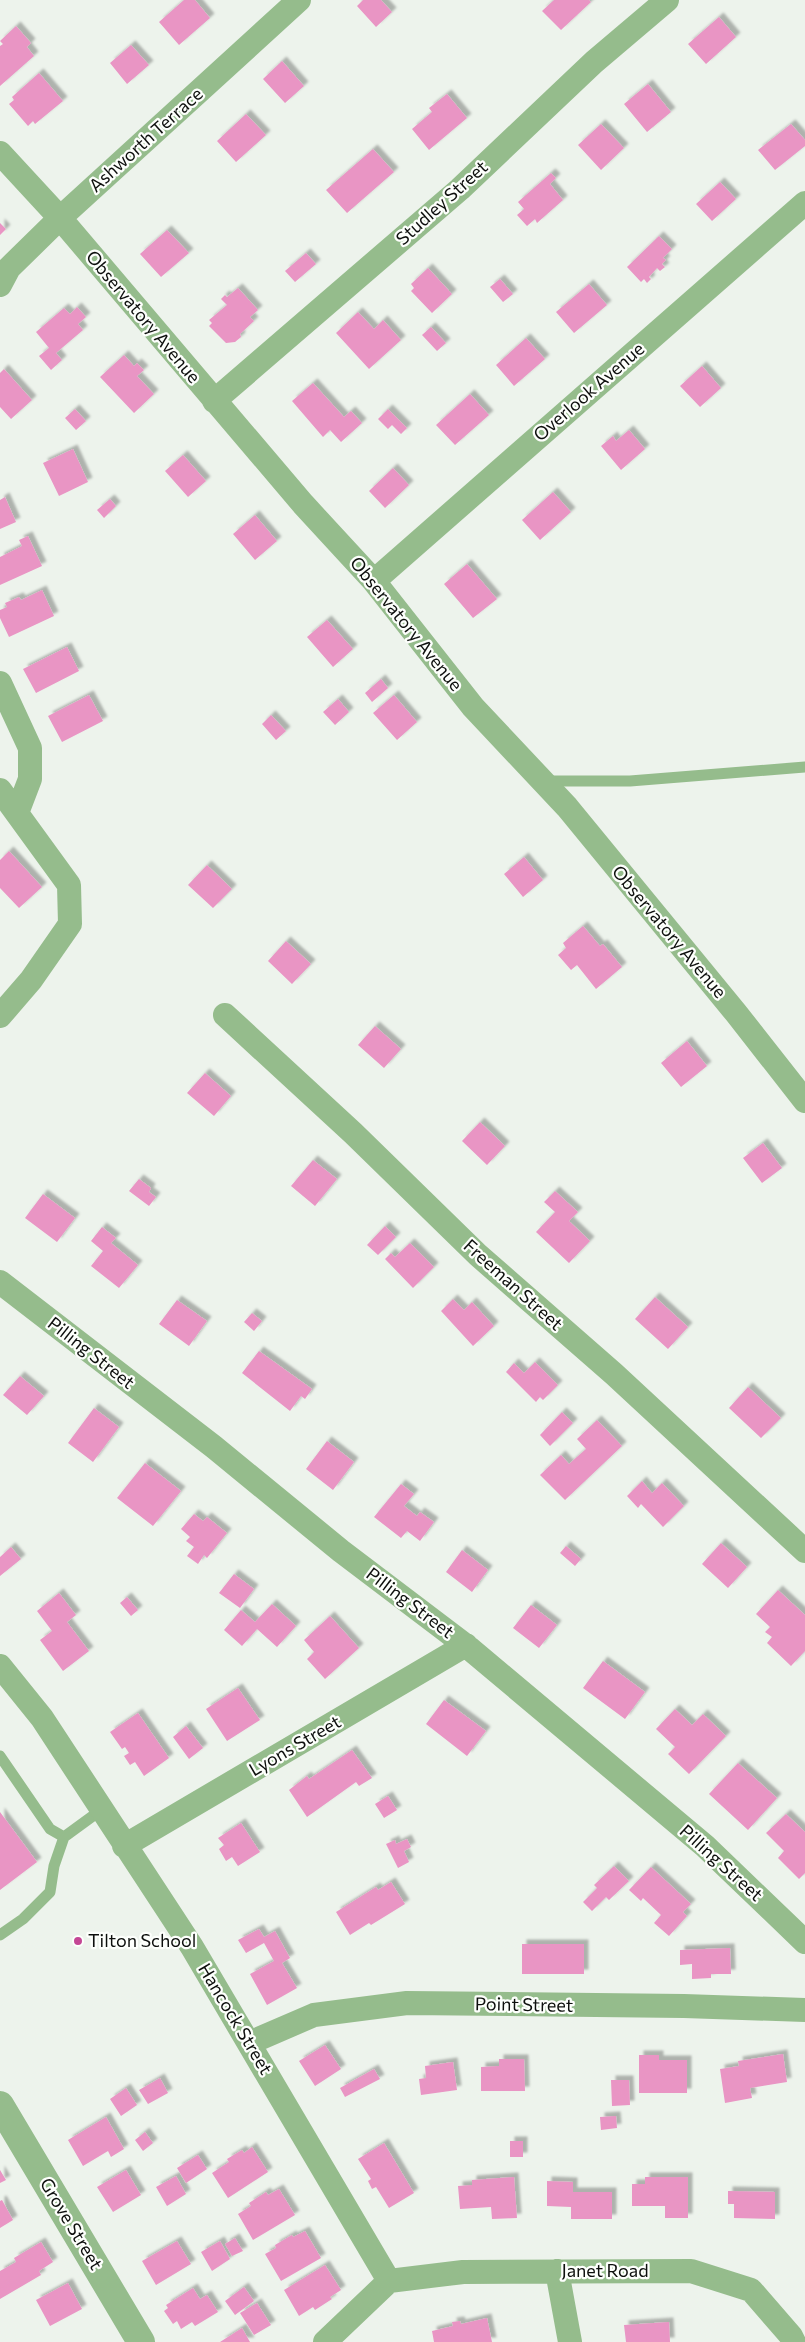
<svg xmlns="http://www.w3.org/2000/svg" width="805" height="2342" font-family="Commissioner,sans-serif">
<defs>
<filter id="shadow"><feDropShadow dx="4.5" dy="-4.5" stdDeviation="1" flood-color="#0004"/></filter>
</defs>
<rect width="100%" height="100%" fill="#edf3ec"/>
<!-- building -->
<path fill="#e995c4" filter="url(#shadow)" d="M184,0H195L210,18L179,45L159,22Z
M363,0H381L392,12L376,27L357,6Z
M554,0H589L591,2L561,30L542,11Z
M719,17L736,37L706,64L688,44Z
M16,26L31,43L27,47L34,56L0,86V46L3,44L0,41Z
M131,45L149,65L127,84L110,63Z
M282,61L304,86L285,103L263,79Z
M39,73L63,101L35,124L33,121L28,126L9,104L14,100L12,97Z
M648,84L671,112L647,132L624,104Z
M447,94L467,118L429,150L412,129L432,112L429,108Z
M246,114L266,135L236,162L217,141Z
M601,124L624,148L601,170L578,145Z
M791,124L805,140V146L775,170L758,150Z
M373,149L394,172L347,213L326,190Z
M551,173L556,178L550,184L563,200L537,223L535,219L527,226L517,215L524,209L518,202Z
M720,182L736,199L712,221L696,204Z
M0,223L6,229L0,235Z
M167,230L189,253L161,277L140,254Z
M659,236L672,249L663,258L666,260L662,264L665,267L660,271L657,268L649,277L651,279L647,283L644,279L641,282L627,267Z
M306,253L316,264L295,282L285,271Z
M428,268L452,294L432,313L411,291L414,288L411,284Z
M500,279L513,294L503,302L490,287Z
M589,284L607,305L574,333L556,312Z
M238,288L258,310L250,317L254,321L240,334L241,337L235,342L226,343L209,326L212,323L209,320L227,305L221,299L225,295L227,297Z
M77,307L86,317L78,324L83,330L56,353L62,360L51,370L39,356L49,348L36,332L64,308L70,314Z
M358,312L374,329L383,320L401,340L369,369L336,333Z
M431,327L446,343L437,351L422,335Z
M526,338L545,359L514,386L496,365Z
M124,355L134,366L137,363L144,370L137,376L154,394L134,413L100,377Z
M702,366L721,388L700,407L680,386Z
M4,369L32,400L11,419L0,407V373Z
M313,383L344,417L351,411L362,423L341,442L330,430L323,437L292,401Z
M470,394L489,415L455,445L436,425Z
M75,409L86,421L76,430L65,418Z
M388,409L407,428L401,434L392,425L388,429L378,419Z
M629,430L645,449L621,470L601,446L613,436L616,441Z
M73,449L88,482L59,496L43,463Z
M183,455L206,481L188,497L165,471Z
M393,468L409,485L385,508L369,491Z
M553,492L571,512L540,540L522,520Z
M5,497L16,522L0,529V500Z
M110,499L116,506L104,518L97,510Z
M255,515L277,541L255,560L233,534Z
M28,536L42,566L0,585V557L22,546L19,540Z
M467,564L497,599L473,618L444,584Z
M42,590L54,616L9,637L0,618V610L7,607L5,603L19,597L21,600Z
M327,620L353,649L333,667L307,637Z
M67,647L79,671L36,693L23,669Z
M381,679L388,688L372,702L365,693Z
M89,695L103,721L62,742L48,716Z
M394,695L417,722L397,740L373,713Z
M338,699L349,712L335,725L323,712Z
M271,715L286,731L276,740L262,724Z
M9,851L42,887L19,908L0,888V860Z
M524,857L543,880L523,897L504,874Z
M207,865L232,889L213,908L188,885Z
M583,926L600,946L603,944L622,967L596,989L577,965L571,970L558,955L566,948L563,943Z
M286,941L311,964L292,984L268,961Z
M375,1026L401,1049L384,1068L358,1045Z
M687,1041L707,1066L681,1087L661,1063Z
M205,1073L231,1096L214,1116L187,1093Z
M480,1122L505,1146L487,1165L462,1141Z
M763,1143L782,1168L762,1183L743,1158Z
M313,1160L337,1179L315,1206L291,1186Z
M139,1179L151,1188L149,1192L156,1197L149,1206L129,1191Z
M555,1191L578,1212L569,1221L590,1241L569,1263L536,1232L555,1212L544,1202Z
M43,1194L75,1218L57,1242L25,1218Z
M385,1226L396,1237L378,1255L367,1245Z
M102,1227L116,1238L111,1243L138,1265L119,1288L91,1266L103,1251L91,1241Z
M410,1243L434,1267L413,1288L385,1259L391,1253L395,1257Z
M655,1297L688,1327L668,1349L635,1319Z
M453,1299L464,1310L472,1302L494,1326L473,1346L441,1311Z
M177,1300L207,1321L189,1346L159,1324Z
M252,1313L262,1321L254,1331L244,1322Z
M259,1351L312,1389L305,1399L301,1396L290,1411L242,1373Z
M535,1362L558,1385L543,1400L540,1397L536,1402L506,1372L514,1363L524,1373Z
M20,1376L44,1396L27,1415L3,1395Z
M748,1387L781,1418L761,1438L729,1408Z
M94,1408L119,1427L93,1462L68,1443Z
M562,1412L573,1423L550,1446L540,1435Z
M597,1420L622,1446L565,1500L540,1475L561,1455L569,1464L586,1449L577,1439Z
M327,1441L354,1462L333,1490L306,1469Z
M145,1463L181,1491L153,1526L117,1498Z
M642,1481L652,1493L662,1483L684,1506L663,1527L641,1504L638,1508L627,1496Z
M401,1484L414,1494L404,1506L417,1516L420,1512L434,1522L420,1541L407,1531L401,1538L374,1517Z
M194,1514L203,1521L207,1517L227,1533L207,1558L204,1555L198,1564L187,1556L194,1547L186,1541L190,1537L181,1529Z
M721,1543L747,1567L728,1588L702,1564Z
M566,1546L581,1559L575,1566L560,1553Z
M11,1547L21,1559L0,1576V1557Z
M462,1550L488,1570L472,1592L446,1572Z
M234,1574L254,1589L240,1608L219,1593Z
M778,1590L805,1615V1651L791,1666L767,1643L772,1637L765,1632L770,1627L756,1614Z
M59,1593L76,1615L67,1622L89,1651L63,1671L40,1640L52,1631L37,1611Z
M127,1597L138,1610L131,1616L120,1603Z
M272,1604L296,1626L277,1647L257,1629L242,1646L224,1630L241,1610L255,1622Z
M531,1605L557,1625L539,1648L513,1628Z
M330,1616L359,1648L325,1679L307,1659L314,1652L304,1640Z
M603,1661L645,1692L625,1719L583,1688Z
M238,1688L260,1720L227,1741L206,1709Z
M444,1700L486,1731L467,1756L426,1724Z
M675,1709L692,1725L703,1714L726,1736L689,1774L668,1754L675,1747L656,1729Z
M138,1713L169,1758L144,1776L135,1762L130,1765L124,1756L129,1753L125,1747L122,1749L110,1732Z
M186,1726L203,1748L189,1759L173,1737Z
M352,1750L372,1778L359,1786L356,1782L307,1817L289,1790L307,1776L309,1779Z
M738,1763L777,1798L748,1830L709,1794Z
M388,1796L397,1810L384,1818L375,1804Z
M0,1812L37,1862L0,1890Z
M786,1814L805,1832V1873L799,1879L778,1858L784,1851L766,1833Z
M241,1823L260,1852L238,1866L232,1857L226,1861L219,1849L224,1845L218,1838Z
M407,1839L411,1847L404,1851L409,1862L398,1868L386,1844L395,1840L396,1844Z
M614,1866L629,1881L609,1900L606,1897L592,1911L583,1902L597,1888L594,1885Z
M651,1867L691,1904L683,1912L687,1916L669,1936L654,1923L661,1915L643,1898L641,1901L629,1890Z
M391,1882L405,1904L371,1925L369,1923L350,1935L336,1912L376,1887L378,1890Z
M259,1929L264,1937L275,1931L290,1958L282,1963L297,1988L267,2005L250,1974L274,1961L264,1943L246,1953L238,1940Z
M522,1944H584V1974H522Z
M730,1948L731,1974H711V1978L692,1979V1964L680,1965V1950Z
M325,2045L341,2069L315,2086L299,2061Z
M783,2054L787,2082L750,2088L752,2098L725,2103L720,2069L739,2066L738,2061Z
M639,2055H659V2060H687V2093H639Z
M499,2059H524L525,2091H481V2067L499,2066Z
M453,2062L457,2090L421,2095L419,2079L426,2078L425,2066Z
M374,2069L380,2079L345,2097L340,2088Z
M160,2078L168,2093L148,2104L139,2090Z
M611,2080H629L630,2105L612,2106Z
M126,2088L137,2105L121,2116L110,2099Z
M616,2116L617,2128L601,2130L600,2117Z
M106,2117L124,2149L111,2157L108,2151L83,2166L68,2140Z
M145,2132L153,2143L143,2151L135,2140Z
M510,2141H523V2157H510Z
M384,2143L414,2193L389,2208L376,2187L372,2189L368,2181L371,2179L358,2159Z
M252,2147L268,2172L228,2198L212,2173L229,2162L227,2159L242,2150L244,2153Z
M198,2155L207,2169L186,2183L177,2168Z
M0,2170L6,2180L0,2183Z
M126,2170L141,2195L113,2212L97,2187Z
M176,2176L186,2194L167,2206L156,2187Z
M514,2177L517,2218L492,2219L491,2207L460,2209L458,2186L472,2185V2180Z
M645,2177H688V2218H665V2206H632V2184H645Z
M547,2181L573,2182V2192H612V2219H571V2207L547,2206Z
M279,2189L295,2215L253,2240L238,2214L251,2206L249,2203L266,2192L268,2195Z
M728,2191L775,2192V2219L734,2218V2204H728Z
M2,2200L13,2220L0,2228V2201Z
M305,2231L321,2258L281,2281L265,2254L276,2248L275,2245L292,2235L293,2237Z
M235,2238L243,2251L232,2256L225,2244Z
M177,2241L191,2264L156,2285L142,2261Z
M220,2241L230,2259L212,2271L201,2252Z
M41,2242L53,2262L39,2271L41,2275L0,2299V2271L16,2262L14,2258Z
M325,2265L341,2290L330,2297L332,2299L315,2310L313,2307L299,2316L284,2290Z
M68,2283L82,2309L50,2326L36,2300Z
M244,2287L254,2301L235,2315L225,2301Z
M193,2288L200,2299L207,2295L218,2312L195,2326L192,2322L181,2329L177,2321L173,2324L164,2311L168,2308L166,2305Z
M257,2303L271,2325L254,2335L240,2313Z
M487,2318L492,2342H434L432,2331L453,2326L452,2322L460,2321L461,2324Z
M669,2322L670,2342H626L624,2325Z
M242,2328L250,2342H220Z"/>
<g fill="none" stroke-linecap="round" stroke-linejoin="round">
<!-- service -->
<path stroke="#95bc8c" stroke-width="11" d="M543,781H630L805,767
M0,1756L50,1829L64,1837L101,1810
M0,1935L23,1919L50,1892L54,1866L64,1837"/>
<!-- minor -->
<path stroke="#95bc8c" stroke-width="24" d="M0,153L60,218L303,504L373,580L473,707L567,807L736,1013L805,1101
M0,285L9,268L60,218L299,0
M214,401L460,189L594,62L667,0
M374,581L805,203
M0,683L30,748V779L17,813
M0,790L69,885L70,924L31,980L0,1016
M225,1015L353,1133L478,1255L614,1374L805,1551
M0,1282L214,1447L341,1551L469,1648L705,1846L805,1942
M0,1666L42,1718L192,1947L389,2281
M124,1846L466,1645
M249,2043L314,2015L407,2003L684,2006L805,2010
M557,2271L570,2342
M389,2281L463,2272L691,2271L751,2290L791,2336L794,2342
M325,2342L389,2281"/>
<!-- tertiary -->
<path stroke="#95bc8c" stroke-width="28" d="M0,2105L141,2342"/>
</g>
<!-- markers -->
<circle fill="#c44695" stroke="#fdfffc" stroke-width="2" cx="78" cy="1941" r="5"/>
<g text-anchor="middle" stroke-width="4.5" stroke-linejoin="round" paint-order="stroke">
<!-- street labels -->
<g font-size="18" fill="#0d0f0d" stroke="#fdfffc">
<text transform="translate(146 140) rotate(-42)" y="6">Ashworth Terrace</text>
<text transform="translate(442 203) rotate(-42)" y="6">Studley Street</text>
<text transform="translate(143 317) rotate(50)" y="6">Observatory Avenue</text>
<text transform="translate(589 392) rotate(-41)" y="6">Overlook Avenue</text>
<text transform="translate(406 624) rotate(51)" y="6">Observatory Avenue</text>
<text transform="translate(669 932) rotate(50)" y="6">Observatory Avenue</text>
<text transform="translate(513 1285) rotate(42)" y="6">Freeman Street</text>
<text transform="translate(91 1353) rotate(38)" y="6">Pilling Street</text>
<text transform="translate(410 1603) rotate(37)" y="6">Pilling Street</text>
<text transform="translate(295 1746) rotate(-30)" y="6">Lyons Street</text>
<text transform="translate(721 1863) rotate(42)" y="6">Pilling Street</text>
<text transform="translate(524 2005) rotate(1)" y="6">Point Street</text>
<text transform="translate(235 2019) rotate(59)" y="6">Hancock Street</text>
<text transform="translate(71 2224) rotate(59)" y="6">Grove Street</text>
<text x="605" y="2277">Janet Road</text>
</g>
<!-- poi labels -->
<g font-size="18" fill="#0d0f0d" stroke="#fdfffc" text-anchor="start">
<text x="88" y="1947">Tilton School</text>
</g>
</g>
</svg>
